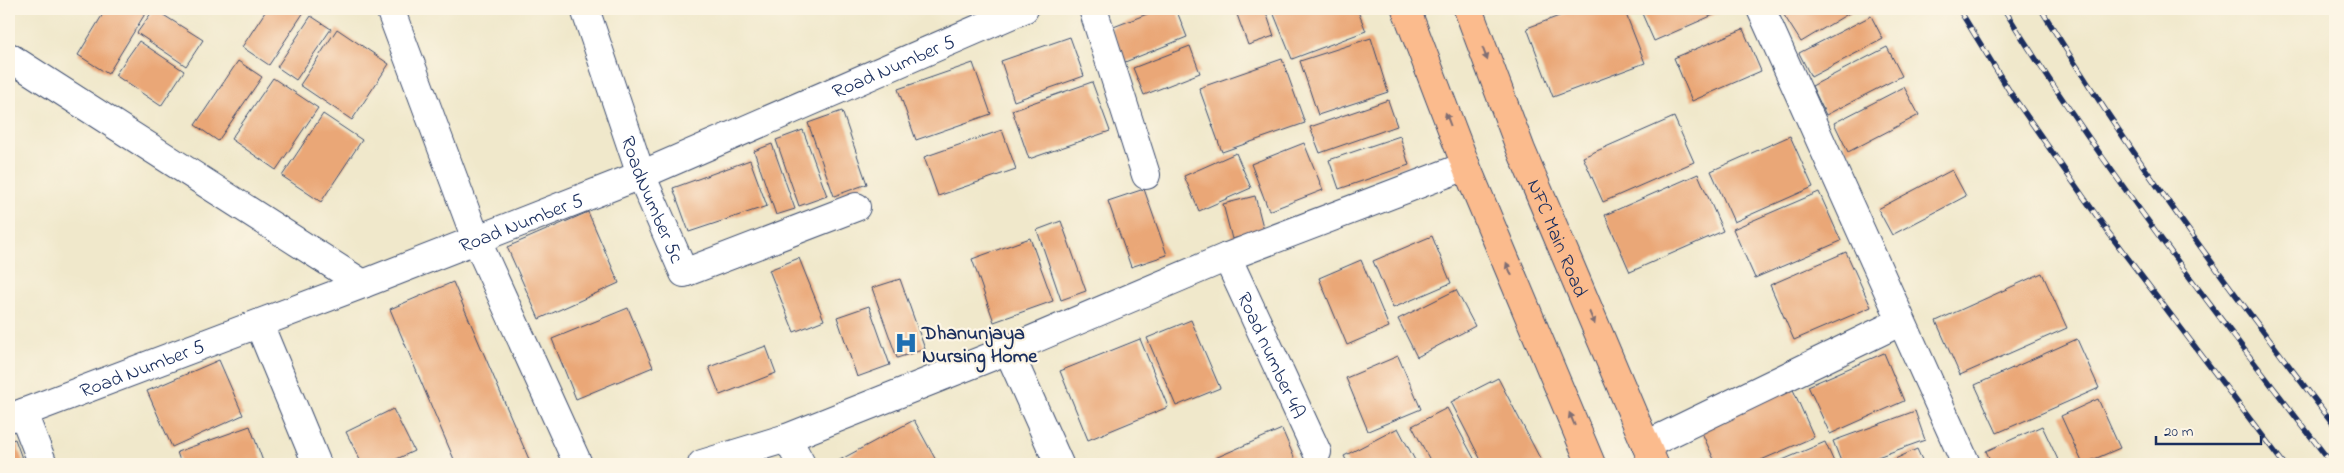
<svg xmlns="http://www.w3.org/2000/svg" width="2344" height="473" font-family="'Indie Flower',sans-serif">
<rect width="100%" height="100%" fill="#fcf5e5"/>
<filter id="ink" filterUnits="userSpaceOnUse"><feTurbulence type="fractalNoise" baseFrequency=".02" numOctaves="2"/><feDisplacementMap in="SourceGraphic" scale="10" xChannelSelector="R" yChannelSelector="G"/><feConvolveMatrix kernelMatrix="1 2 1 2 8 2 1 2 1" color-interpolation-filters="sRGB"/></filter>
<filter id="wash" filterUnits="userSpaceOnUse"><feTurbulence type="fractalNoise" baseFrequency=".0096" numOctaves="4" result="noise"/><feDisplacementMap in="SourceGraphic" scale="20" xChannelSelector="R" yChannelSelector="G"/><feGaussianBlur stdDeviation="1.12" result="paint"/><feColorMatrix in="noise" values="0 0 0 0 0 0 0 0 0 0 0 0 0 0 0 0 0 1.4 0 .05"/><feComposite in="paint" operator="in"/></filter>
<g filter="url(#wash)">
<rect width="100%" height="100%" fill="#f0e8cb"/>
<g id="blocks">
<!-- building -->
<path fill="#eaa777" d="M106,9H148L108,74L78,55Z
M154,9L203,40L186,66L137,33Z
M267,9H300L304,12L269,65L242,47Z
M1160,9H1176L1187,37L1125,62L1111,28Z
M1235,9H1265L1274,36L1248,45Z
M1283,9H1357L1366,31L1292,59L1273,12Z
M1578,9H1624L1645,63L1553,97L1527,28Z
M1640,9H1727L1654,41Z
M1788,9H1856L1801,42L1782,12Z
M311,16L331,29L296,80L277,67Z
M1871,16L1883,39L1811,77L1799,53Z
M337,29L389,64L352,120L300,85Z
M1743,29L1761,71L1692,101L1674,58Z
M1070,37L1084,76L1014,101L1001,61Z
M1371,38L1388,92L1318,115L1300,61Z
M139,41L184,71L161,106L115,75Z
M1190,46L1200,73L1144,95L1133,68Z
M1887,47L1902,76L1826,115L1812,86Z
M1282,59L1305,123L1222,152L1199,88Z
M238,61L262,77L218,141L195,125Z
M973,63L991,114L916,140L898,89Z
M273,78L318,108L276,170L231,139Z
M1092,82L1110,131L1029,159L1012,110Z
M1904,87L1919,115L1848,152L1834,123Z
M1388,100L1397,126L1320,153L1310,127Z
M842,111L867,184L834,196L808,123Z
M323,114L362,140L321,202L282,176Z
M1674,117L1694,162L1603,202L1583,157Z
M803,130L827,196L799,206L776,140Z
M1002,130L1016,169L938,196L924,157Z
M1400,136L1409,165L1339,189L1329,160Z
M1790,136L1813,187L1734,222L1711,171Z
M1304,143L1323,190L1269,211L1251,164Z
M772,144L795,209L776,215L754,151Z
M1236,153L1251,188L1199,211L1184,176Z
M750,160L767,206L689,232L673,188Z
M1952,170L1966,196L1892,235L1878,209Z
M1698,174L1723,231L1630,272L1605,215Z
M1144,189L1167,255L1131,267L1108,201Z
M1819,192L1841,241L1755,278L1733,229Z
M1255,196L1264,231L1232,239L1223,204Z
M588,212L619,283L539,319L507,247Z
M1061,221L1086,291L1061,300L1037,230Z
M1432,236L1451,283L1393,308L1373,261Z
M1030,238L1053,301L994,322L972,259Z
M1846,252L1871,307L1794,340L1770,285Z
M799,258L824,320L794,332L769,270Z
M1361,260L1389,327L1347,345L1319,278Z
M2042,273L2067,328L1960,375L1936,321Z
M900,279L925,349L897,358L872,288Z
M453,282L531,464H456L390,309Z
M1456,290L1475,326L1417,357L1398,319Z
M869,306L890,365L857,377L837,317Z
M628,308L653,367L576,399L552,339Z
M1191,320L1220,388L1176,406L1147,338Z
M1140,339L1168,407L1088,440L1060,371Z
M2077,339L2099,388L1997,433L1975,385Z
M766,346L776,373L720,395L709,367Z
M1884,353L1904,401L1830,434L1808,386Z
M1398,356L1421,409L1368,431L1346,378Z
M219,360L243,415L172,447L147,391Z
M1498,378L1543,464H1483L1451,402Z
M1791,385L1814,437L1752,464H1716L1699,426Z
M2098,399L2120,448L2083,464L2061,416Z
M1447,408L1477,464H1432L1412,426Z
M393,409L414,451L386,464H362L346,432Z
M1915,411L1925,440L1858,464H1842L1833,441Z
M914,420L938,464H837L836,462Z
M250,426L264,464H181L177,452Z
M2042,426L2060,464H1992L1986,451Z
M1398,428L1417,464H1348L1344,456Z
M1282,429L1297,464H1215L1213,459Z
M15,439L24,464H9V441Z
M1825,442L1835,464H1773Z
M1917,449L1924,464H1884Z"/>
</g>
</g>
<g filter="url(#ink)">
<use href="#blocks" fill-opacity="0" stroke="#3b4b6e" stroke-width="1"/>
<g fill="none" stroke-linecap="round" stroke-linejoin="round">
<defs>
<g id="minor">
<path d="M390,9L476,239L578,464"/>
<path id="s1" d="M585,9L641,175L684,273L856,207"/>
<path d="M1093,9L1146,175"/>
<path d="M1761,9L1966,464"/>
<path d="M9,57L363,284"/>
<path id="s2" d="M1227,257L1317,452"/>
<path d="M259,324L317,464"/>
<path d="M1008,350L1059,464"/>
<path d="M23,413L43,464"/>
<path id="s3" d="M9,418L363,284L641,175L1024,9"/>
<path d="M787,438L801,464"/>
<path d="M1646,445L1900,322"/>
<path d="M702,464L787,438L1008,350L1227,257L1466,166"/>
</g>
<g id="major">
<path d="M1406,9L1466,166L1591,464"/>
<path id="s4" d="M1468,9L1521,150L1654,464"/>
</g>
</defs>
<!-- minor casing -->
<use href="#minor" stroke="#3b4b6e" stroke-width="30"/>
<!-- major casing -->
<use href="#major" stroke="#3b4b6e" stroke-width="30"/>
<!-- minor -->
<use href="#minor" stroke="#fff" stroke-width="28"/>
<!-- major -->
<use href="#major" stroke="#fbbb8d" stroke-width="28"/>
<defs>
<path id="rail" d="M1959,9L2010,92L2108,232L2284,464
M2004,9C2103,168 2218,316 2332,464
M2041,9C2129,154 2232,292 2335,426"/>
</defs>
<!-- rail casing -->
<use href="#rail" stroke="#1b2f5e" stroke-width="5.5"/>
<!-- rail -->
<use href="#rail" stroke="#fcf5e5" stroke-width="4" stroke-dasharray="11" stroke-linecap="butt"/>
</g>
<!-- one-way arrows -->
<defs><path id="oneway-solid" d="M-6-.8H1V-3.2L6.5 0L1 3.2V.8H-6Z" transform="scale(1.25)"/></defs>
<g fill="#806e73">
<use href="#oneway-solid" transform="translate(1485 54) rotate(69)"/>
<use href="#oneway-solid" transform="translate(1448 119) rotate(-111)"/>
<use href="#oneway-solid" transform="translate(1509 269) rotate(-113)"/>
<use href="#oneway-solid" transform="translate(1592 318) rotate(67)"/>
<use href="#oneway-solid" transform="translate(1572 419) rotate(-113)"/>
</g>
</g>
<!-- icons -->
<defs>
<symbol id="hospital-bare" viewBox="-9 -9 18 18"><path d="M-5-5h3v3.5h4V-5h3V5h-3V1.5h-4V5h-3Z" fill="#1f6fb2" stroke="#fcf5e5" stroke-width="2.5" paint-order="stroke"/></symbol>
</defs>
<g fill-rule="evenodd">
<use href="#hospital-bare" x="890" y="327" width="32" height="32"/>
</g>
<g text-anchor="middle" stroke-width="4.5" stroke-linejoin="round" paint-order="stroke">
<!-- street labels -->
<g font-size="20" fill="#1b2f5e" stroke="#fcf5e5">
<text dy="7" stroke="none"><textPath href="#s3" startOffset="952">Road Number 5</textPath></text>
<text dy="7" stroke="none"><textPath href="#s1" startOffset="202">RoadNumber 5c</textPath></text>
<text dy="7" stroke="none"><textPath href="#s3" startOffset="548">Road Number 5</textPath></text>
<text dy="7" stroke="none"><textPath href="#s4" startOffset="246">NFC Main Road</textPath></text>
<text dy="7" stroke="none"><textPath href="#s2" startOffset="108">Road number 4A</textPath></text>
<text dy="7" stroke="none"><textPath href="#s3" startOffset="142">Road Number 5</textPath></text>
</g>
<!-- poi labels -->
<g font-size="20" font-weight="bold" fill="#1b2f5e" stroke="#fcf5e5" text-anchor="start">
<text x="922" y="339">Dhanunjaya<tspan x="922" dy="23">Nursing Home</tspan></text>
</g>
</g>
<!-- margin -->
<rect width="2344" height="473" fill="none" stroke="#fcf5e5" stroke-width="30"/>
<!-- scale -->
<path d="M2156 436v8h105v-8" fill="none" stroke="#1b2f5e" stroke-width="2.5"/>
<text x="2164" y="436" font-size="15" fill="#1b2f5e" stroke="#fcf5e5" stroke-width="4" paint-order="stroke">20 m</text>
</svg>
